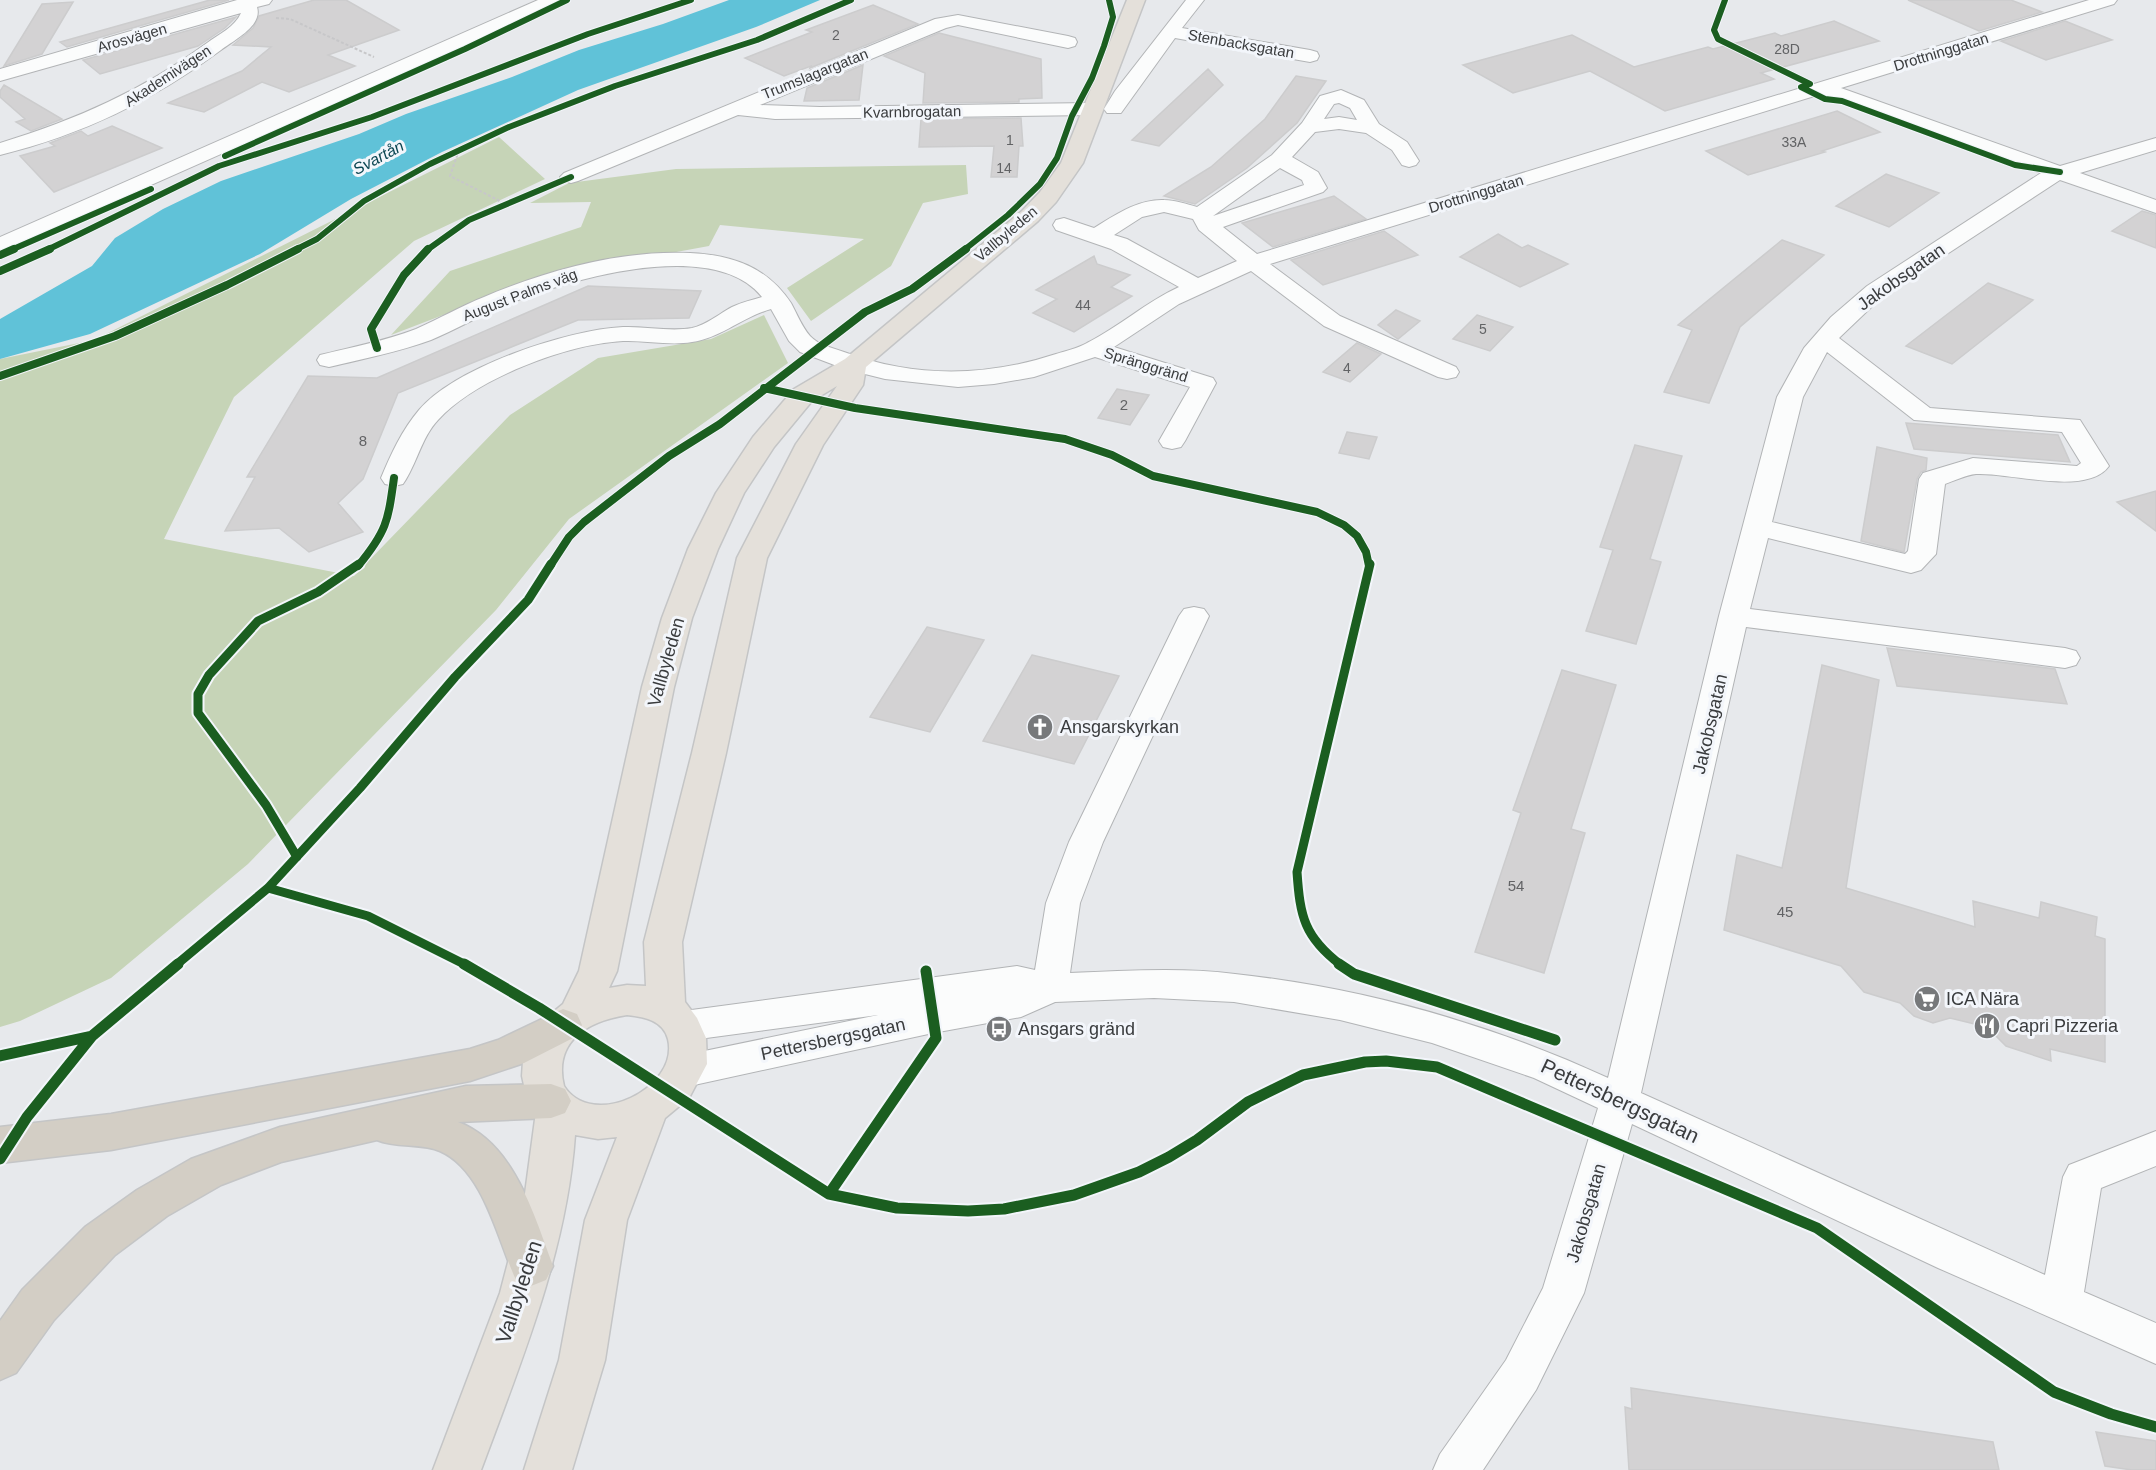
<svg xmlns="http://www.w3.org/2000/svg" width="2156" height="1470" font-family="Helvetica,sans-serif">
<rect width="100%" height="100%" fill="#e7e9ec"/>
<!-- green -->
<path fill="#c6d4b7" d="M499,137L545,179L414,241L234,397L164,539L354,576L510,415L598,358L711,339L764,315L788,363L569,519L496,610L248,864L111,978L20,1021L0,1027V359L94,340Z
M966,165L968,194L923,203L891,266L811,321L787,288L864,239L720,225L709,246L545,276L391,335L450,271L581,227L591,202L530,203L569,183L676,169Z"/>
<!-- water -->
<path fill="#60c2d8" d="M729,0H820L756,27L578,90L442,152L351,199L260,254L90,334L0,359V319L92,266L115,238L163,209L221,181L359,134L406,114L512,77L579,50L663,24Z"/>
<!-- building -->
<path fill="#d3d2d3" stroke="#cccccd" stroke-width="1.5" d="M210,0H229L67,47L60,42Z
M314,0H346L399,30L328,55L355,66L289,92L262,82L204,112L168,103L242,71L271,47L233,45L253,28L259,16Z
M1908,0H2011L2042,12L1979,31Z
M73,2L42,54L4,66L42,4Z
M873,5L918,24L810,68L811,66L784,76L745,58L812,32L806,30Z
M236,17L225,28L198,46L100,74L83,60Z
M1834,21L1879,41L1761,73L1774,79L1665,111L1590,71L1513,93L1463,65L1572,35L1634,67L1708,47L1713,49L1775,33L1781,36Z
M2065,21L2112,40L2046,60L2001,41Z
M939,33L1041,59L1042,98L1019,99V102L923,103L925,73L884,56Z
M863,65L859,100L804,101L807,88Z
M1208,69L1223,85L1159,146L1132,140Z
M1296,76L1326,81L1297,123L1247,168L1195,204L1164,196L1211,167L1265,119Z
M4,85L62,119L31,131L16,122L25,119L0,97V91Z
M1837,111L1880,132L1822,151L1825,152L1748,175L1706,151Z
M1021,118L1023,146H1019L1017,177H991L994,146L919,147L921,119Z
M112,126L162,148L54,192L20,156L55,146L50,143L81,131L88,136Z
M1886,174L1939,193L1889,227L1836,206Z
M1334,196L1366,219L1273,247L1242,223Z
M2142,211L2156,215V248L2112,231Z
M1384,231L1418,255L1323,285L1291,260Z
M1498,234L1522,248L1528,245L1568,264L1520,287L1460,257Z
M1782,240L1824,255L1740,327L1709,403L1664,392L1692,330L1678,325Z
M1094,256L1097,264L1130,275L1111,287L1132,296L1074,332L1033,313L1057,299L1036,290Z
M1988,283L2033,300L1952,364L1906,346Z
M588,286L701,291L689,318L578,320L398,393L363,479L338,503L363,532L309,552L279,528L225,531L255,477H247L308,376L377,378Z
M1396,310L1420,321L1398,339L1378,325Z
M1477,315L1513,327L1490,351L1453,339Z
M1357,343L1381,354L1350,382L1323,372Z
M1117,389L1149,395L1130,425L1098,418Z
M1906,423L2058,435L2070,462L1914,449Z
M1347,432L1377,437L1369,459L1339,453Z
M1635,445L1682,456L1650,559L1661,562L1636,644L1586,631L1613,550L1600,547Z
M1877,447L1927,458L1926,470L1921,472L1917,479L1904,552L1861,541Z
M2156,491V531L2117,502Z
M927,627L984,640L930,732L870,717Z
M1887,648L2055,669L2067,704L1897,686Z
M1032,655L1119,676L1074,764L983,741Z
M1822,665L1879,680L1846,888L1975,927L1973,901L2039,918L2041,902L2097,917L2095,936L2105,939V1062L2050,1049L2051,1061L2006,1046L1987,1027L1950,1018L1933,1023L1914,1016L1900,1003L1864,992L1841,966L1724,930L1737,855L1782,868Z
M1562,670L1616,685L1571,829L1585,833L1544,973L1475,952L1521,813L1513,810Z
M1631,1388L1993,1442L1999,1470H1629L1625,1407L1632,1409Z
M2096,1432L2156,1441V1470H2132L2105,1466Z"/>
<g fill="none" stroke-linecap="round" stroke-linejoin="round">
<defs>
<path id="minor" d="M237,0H272L269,4L257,7C263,26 234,40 221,50C154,100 82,135 0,155V143C76,120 143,90 207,43C219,34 235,27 241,13L0,81V69Z
M538,0H562L559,4L0,252V237Z
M1186,0H1204L1182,28L1310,50L1317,52L1319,56L1317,60L1310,62L1175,38L1121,113H1107L1104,109L1115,91Z
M2089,0H2117L2114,4L1841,88L2060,166L2156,138V150L2080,173L2156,200V213L2060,180L1883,296L1839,338L1930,408L2080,420L2109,466C2087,497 2010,472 1976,474C1966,475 1954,481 1945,484L1936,554L1921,570L1911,573L1768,538L1750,609L2065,648L2076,651L2080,658L2076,665L2065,668L1746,627L1641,1093L2045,1275L2063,1177L2069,1165L2156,1131V1166L2101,1188L2084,1292L2156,1323V1364L1938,1268L1632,1124L1584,1293L1536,1390L1483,1470H1433L1440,1454L1506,1360L1543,1288L1598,1108L1534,1078L1432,1043L1340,1020L1234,1002L1154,998L1055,1002L1021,1017L933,1033L685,1087L672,1082L666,1071L672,1060L685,1055L878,1015L684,1041L671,1037L666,1026L671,1015L684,1011L1017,966L1035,970L1046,903L1069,842L1179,616L1184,609L1194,607L1204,609L1209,616L1103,842L1080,903L1070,973C1125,971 1180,967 1235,974C1363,988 1491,1024 1608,1078L1719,616L1777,397L1804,348L1831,317L1867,286L2041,173L1821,94L1270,264L1340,316L1456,367L1459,372L1456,377L1447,379L1438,377L1324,326L1251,271L1179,304L1114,347L1213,378L1216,383L1185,441L1181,447L1172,449L1163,447L1159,441L1190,387L1095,357L1034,377L994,384L958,387L885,379L845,369L800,352L789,341L771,309C742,317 721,338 692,342C669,346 646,340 623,341C568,344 476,378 438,420C421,438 417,464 403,484L394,486L385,484L381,478C391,454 402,430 419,410C456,367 566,330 623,327C646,326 669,332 692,328C706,325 719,314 732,307C742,302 752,300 762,297C713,235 562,281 501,307C477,317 455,330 431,340C398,352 363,359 329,367L320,365L317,360L320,355C352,347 385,341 416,329C439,319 461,306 484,297C548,270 620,250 690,253C733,255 767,267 791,303C797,314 802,327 810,336C818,345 833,348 844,352C914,378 986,377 1056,354C1066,351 1078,348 1087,343C1119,327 1146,302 1179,287L1111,249L1056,230L1053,225L1056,220L1064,218L1094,228C1115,215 1138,199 1164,200C1175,200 1187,204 1197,207L1272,155L1302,123L1320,96L1341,90L1364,100L1379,124L1407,142L1419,161L1416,165L1409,167L1402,165L1392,150L1366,133L1339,129L1315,132L1292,157L1318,172L1327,188L1323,192L1223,227L1257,254ZM1339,103L1350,108L1357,120L1339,117L1324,119L1334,104ZM1280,168L1302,180L1304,185L1213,216ZM1164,212L1193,219L1199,230L1237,261L1198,278L1127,239L1114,235L1142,217ZM1827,352L1914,420L2062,432L2081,463L2077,466L1973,458L1923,473L1919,479L1908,551L1905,554L1772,522L1803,397Z
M958,15L1068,36L1075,38L1077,42L1075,46L1068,48L958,25L946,28L760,105L820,107L1092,103L1099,105L1102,109L1099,113L1092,115L775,119L738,115L578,181L571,183L564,181L560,177L564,173L935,19Z"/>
<path id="major" d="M1127,0H1145L1083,163L1056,202L1038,221L866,367L863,385L823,445L767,558L726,753L682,942L685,1002L697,1018L706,1038L707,1064L689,1098L665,1118L627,1220L605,1360L572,1470H524L559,1360L585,1220L617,1137L598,1139L575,1135C567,1251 521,1362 481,1470H433L500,1293L524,1201L536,1112L525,1090L522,1076L523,1061L528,1047L541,1022L563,1004L579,971L642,687L662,618L688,549L716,493L753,437L794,389L845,359L1022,211L1040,192L1061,163ZM837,386L796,444L737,558L692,753L644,942L646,986L627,985L609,988L617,971L674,687L692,618L718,549L744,493L774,447L812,401ZM627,1015C644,1017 663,1020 668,1039C680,1088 592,1131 564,1086C553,1041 588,1021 627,1015Z"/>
<path id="highway" d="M563,1009L577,1014L582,1025L577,1036L524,1063L470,1081L111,1150L0,1163V1127L111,1114L470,1049L498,1040Z
M551,1084L565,1089L571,1101L565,1113L551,1118L458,1122C514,1143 534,1215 553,1266L546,1280L531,1286L516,1280C498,1241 484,1170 440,1151C421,1143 397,1148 377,1140L281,1162L221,1185L167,1216L115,1255L54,1320L16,1373L0,1380V1321L22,1290L85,1227L137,1190L191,1159L280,1127L466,1086Z"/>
</defs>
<!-- minor casing -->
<use href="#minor" stroke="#b2b4b6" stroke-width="2"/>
<!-- major casing -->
<use href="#major" stroke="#c4c5c6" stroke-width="3"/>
<!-- highway casing -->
<use href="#highway" stroke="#c4c5c6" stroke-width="3"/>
<!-- path -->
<path stroke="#c7c7c9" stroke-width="2" stroke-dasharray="3 2" stroke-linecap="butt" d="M276,18L290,19L374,57
M459,150L450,176L498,200L503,205"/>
<!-- minor -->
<use href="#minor" fill="#fbfcfc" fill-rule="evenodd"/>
<!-- major -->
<use href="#major" fill="#e4e0da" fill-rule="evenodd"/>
<!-- highway -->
<use href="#highway" fill="#d3cec5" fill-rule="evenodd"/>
<defs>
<path id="cycleway-far3" d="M1725,0L1714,30L1718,39L1810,84L1801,87L1825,99L1842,101L2015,165L2060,172
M225,156L465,49L567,0
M11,250L151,189
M47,250L219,166L372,117L588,34L691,0
M295,250L317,239L364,201L430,164L509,127L615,86L757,40L851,0
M427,250L469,220L571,177
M964,250L1008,215L1040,184L1057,158L1072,116L1092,78L1104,46L1113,17L1109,0"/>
<path id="cycleway-far2" d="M0,255L14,249
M0,271L50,249
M377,348L371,329L404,275L428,249
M0,376L115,336L227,285L298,249
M764,388L855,408L1065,439L1112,455L1153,476L1317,512L1344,525L1357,536L1366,552L1369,566
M358,566C387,531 388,521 394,478
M550,566L569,537L584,522L669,456L720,424L865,312L912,289L966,249"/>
<path id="cycleway-far1" d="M297,857L266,805L198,713V694L209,675L258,621L318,592L359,564
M268,888L368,916L466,965
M176,965L268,888L360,788L455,677L528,600L551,564
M1341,965C1304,937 1300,916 1297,872L1370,564"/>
<path id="cycleway" d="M464,964L539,1008L829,1194L897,1208L968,1211L1004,1209L1074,1195L1139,1172L1169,1157L1197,1140L1248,1102L1303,1075L1365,1062L1386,1061L1437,1067L1817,1228L2054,1392L2111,1414L2156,1427
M1339,964L1354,974L1555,1040
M0,1056L92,1036
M0,1159L27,1117L92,1036L178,964
M829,1194L936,1038L926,971"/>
</defs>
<!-- cycleway-far3 casing -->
<use href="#cycleway-far3" stroke="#f3f6fb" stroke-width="8"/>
<!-- cycleway-far2 casing -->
<use href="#cycleway-far2" stroke="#f3f6fb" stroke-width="10"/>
<!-- cycleway-far1 casing -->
<use href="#cycleway-far1" stroke="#f3f6fb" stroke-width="13"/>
<!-- cycleway casing -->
<use href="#cycleway" stroke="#f3f6fb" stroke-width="15"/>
<!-- cycleway-far3 -->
<use href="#cycleway-far3" stroke="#1b5e20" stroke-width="6"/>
<!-- cycleway-far2 -->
<use href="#cycleway-far2" stroke="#1b5e20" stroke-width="8"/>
<!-- cycleway-far1 -->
<use href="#cycleway-far1" stroke="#1b5e20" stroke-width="9"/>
<!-- cycleway -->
<use href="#cycleway" stroke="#1b5e20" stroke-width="11"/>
</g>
<!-- icons -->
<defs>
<symbol id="church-disc" viewBox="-11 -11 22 22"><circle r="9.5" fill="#77797b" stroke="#f3f6fb"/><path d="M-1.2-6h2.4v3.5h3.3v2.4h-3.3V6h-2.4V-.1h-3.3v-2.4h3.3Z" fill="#fff"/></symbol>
<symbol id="supermarket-disc" viewBox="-11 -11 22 22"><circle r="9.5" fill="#77797b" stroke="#f3f6fb"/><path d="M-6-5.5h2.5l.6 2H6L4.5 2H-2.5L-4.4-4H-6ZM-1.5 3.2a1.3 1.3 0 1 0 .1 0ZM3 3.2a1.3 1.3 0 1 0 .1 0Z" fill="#fff"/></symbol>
<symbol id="restaurant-disc" viewBox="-11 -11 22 22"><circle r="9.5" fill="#77797b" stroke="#f3f6fb"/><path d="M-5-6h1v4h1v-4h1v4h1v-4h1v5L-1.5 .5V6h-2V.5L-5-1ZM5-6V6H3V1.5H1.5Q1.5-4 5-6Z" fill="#fff"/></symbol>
<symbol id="bus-disc" viewBox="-11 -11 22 22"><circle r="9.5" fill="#77797b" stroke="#f3f6fb"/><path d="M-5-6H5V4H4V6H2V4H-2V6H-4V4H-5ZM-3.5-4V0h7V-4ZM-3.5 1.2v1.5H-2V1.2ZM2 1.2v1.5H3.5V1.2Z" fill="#fff"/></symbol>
</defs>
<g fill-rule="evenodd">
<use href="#church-disc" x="1025" y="712" width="30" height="30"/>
<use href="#supermarket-disc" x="1912" y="984" width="30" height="30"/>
<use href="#restaurant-disc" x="1972" y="1011" width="30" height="30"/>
<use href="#bus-disc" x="984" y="1014" width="30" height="30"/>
</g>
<g text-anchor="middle" stroke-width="6" stroke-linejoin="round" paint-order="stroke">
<!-- far-number labels -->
<g font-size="14" fill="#626365">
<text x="836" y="40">2</text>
<text x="1787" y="54">28D</text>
<text x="1010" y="145">1</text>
<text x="1794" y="147">33A</text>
<text x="1004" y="173">14</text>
<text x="1083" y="310">44</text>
<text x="1483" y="334">5</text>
<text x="1347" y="373">4</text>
</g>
<!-- far-street labels -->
<g font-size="15" fill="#3a3c3e" stroke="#f3f6fb">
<text transform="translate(132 38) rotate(-16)" y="5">Arosvägen</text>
<text transform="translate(1241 44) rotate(10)" y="5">Stenbacksgatan</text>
<text transform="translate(1941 52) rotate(-17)" y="5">Drottninggatan</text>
<text transform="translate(815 74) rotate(-22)" y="5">Trumslagargatan</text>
<text transform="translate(168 76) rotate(-33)" y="5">Akademivägen</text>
<text transform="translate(912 112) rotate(-1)" y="5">Kvarnbrogatan</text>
<text transform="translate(1476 194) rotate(-17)" y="5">Drottninggatan</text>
<text transform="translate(1006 234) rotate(-40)" y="5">Vallbyleden</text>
<text transform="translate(520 295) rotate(-21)" y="5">August Palms väg</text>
<text transform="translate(1146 365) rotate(17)" y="5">Spränggränd</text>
</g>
<!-- number labels -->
<g font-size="15" fill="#626365">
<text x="1124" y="410">2</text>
<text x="363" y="446">8</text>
<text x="1516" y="891">54</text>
<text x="1785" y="917">45</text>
</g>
<!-- far-water labels -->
<g font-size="16" font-style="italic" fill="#0d4753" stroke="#f3f6fb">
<text transform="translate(378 157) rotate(-28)" y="6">Svartån</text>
</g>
<!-- street labels -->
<g font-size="18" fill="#3a3c3e" stroke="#f3f6fb">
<text transform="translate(1901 277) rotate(-35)" y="6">Jakobsgatan</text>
<text transform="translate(666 662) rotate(-74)" y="6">Vallbyleden</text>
<text transform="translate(1710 724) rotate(-77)" y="6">Jakobsgatan</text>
<text transform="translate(833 1039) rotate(-12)" y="6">Pettersbergsgatan</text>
<text transform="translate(1586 1213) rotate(-74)" y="6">Jakobsgatan</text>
</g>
<!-- poi labels -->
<g font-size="18" fill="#3a3c3e" stroke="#f3f6fb" text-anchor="start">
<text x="1060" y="733">Ansgarskyrkan</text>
<text x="1946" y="1005">ICA Nära</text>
<text x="2006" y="1032">Capri Pizzeria</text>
<text x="1018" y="1035">Ansgars gränd</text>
</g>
<!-- near-street labels -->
<g font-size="21" fill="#3a3c3e" stroke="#f3f6fb">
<text transform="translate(1620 1101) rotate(25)" y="7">Pettersbergsgatan</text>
<text transform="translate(519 1292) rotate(-72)" y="7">Vallbyleden</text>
</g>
</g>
</svg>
